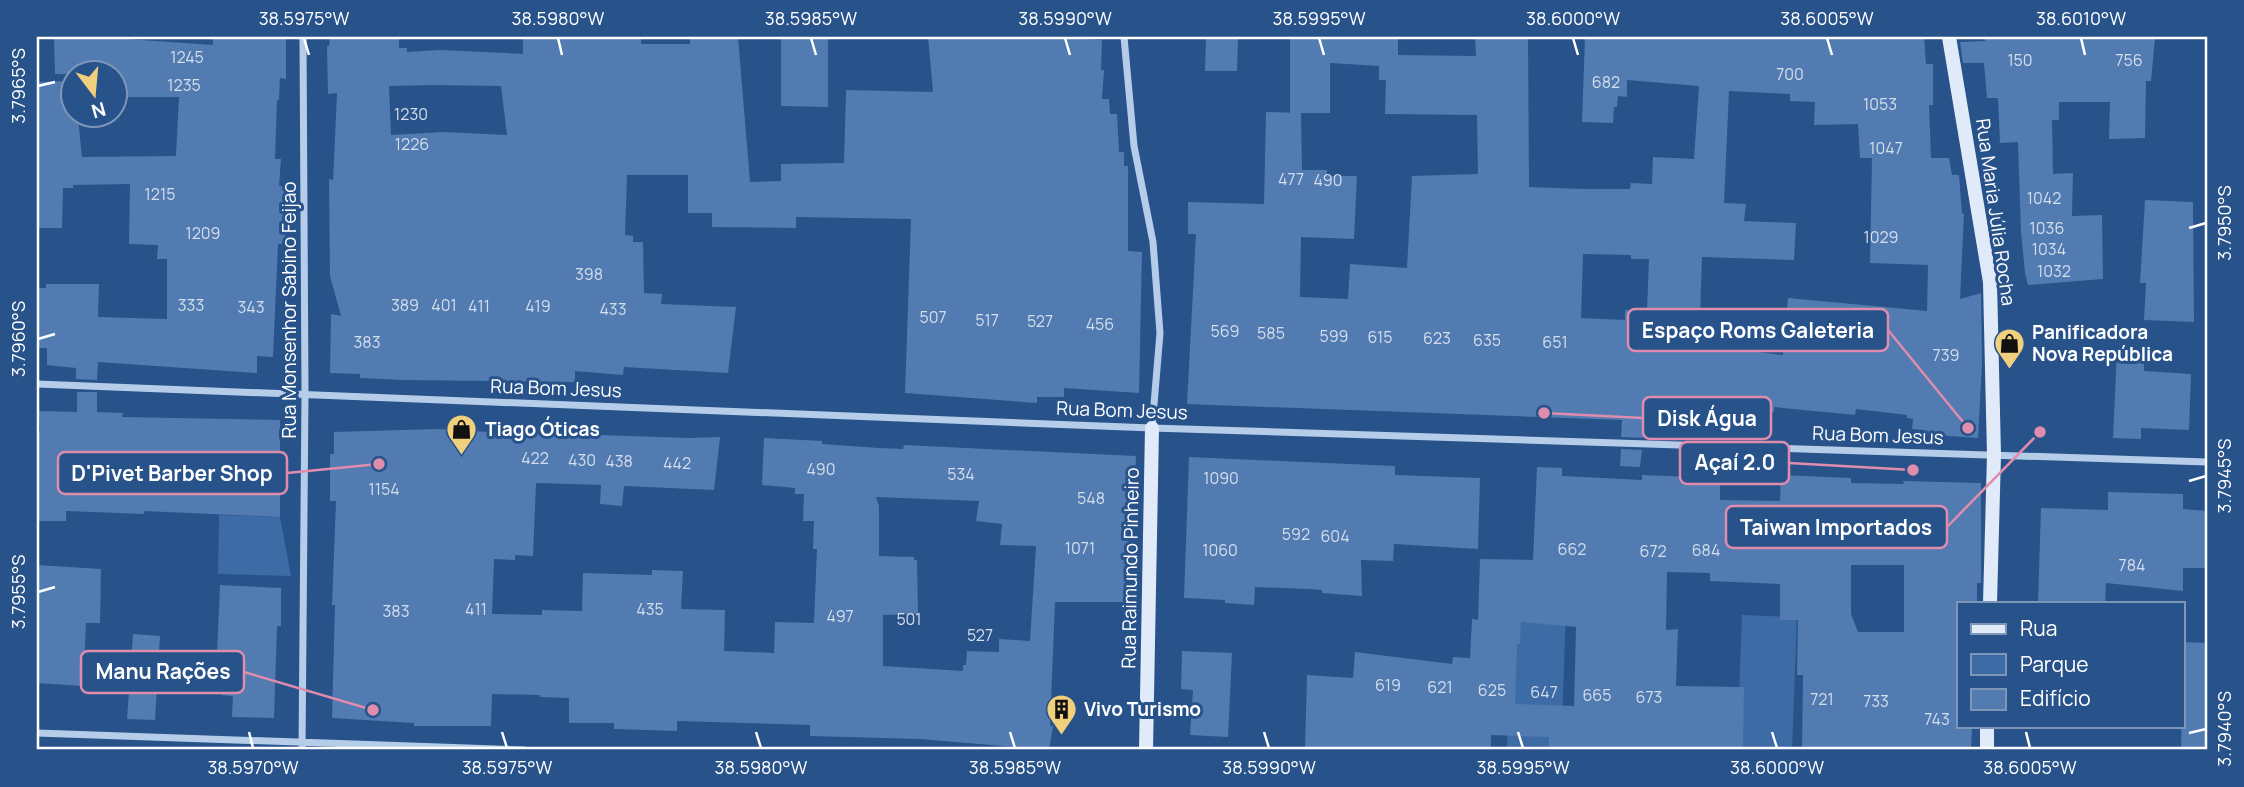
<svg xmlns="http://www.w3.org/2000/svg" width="2244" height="787" font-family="Manrope,sans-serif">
<rect width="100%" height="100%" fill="#28528a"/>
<!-- green -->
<path fill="#3d6ba6" d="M219,515L280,517L291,576L218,574Z
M1512,607L1566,609L1561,750H1507Z
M1742,615L1797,617L1792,750H1737Z"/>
<!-- building -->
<path fill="#517bb1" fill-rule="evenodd" d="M54,37H96L213,45V37H286V79L280,78L279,100H277L275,159H281L279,186H285V244H278L273,357L257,356V373L98,362L97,380L76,379V368L47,365V348H37V288H46V284H99L98,317L167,319V259H157L158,245L129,244L130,184L73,185V188H63L62,228H37V82L70,81L72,119L78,118L82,157L176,156L179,97H116V74H55Z
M330,37H399V48H407V52L440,50L523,54V37H641V44H690V37H738L750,182L781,181V164L844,163L846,90L933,92L928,37H1080V39L1102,40L1101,70H1104L1102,99H1109L1110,114H1117L1119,152H1124V166H1128V251L1142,252L1139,393L1064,388V397H1037V403L905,393L911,219L796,217V228L712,227V213H688V175H627L625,235L633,236V242H643L644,293L662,294L661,304L736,307L728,373L624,367L623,375L575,371V382L403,380L360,378V374L330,373L331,314L341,316L330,276L329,179L333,180L337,93L328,94L327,46H329ZM435,85L501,86L507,135L444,132L391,135L389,86Z
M781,37H828V107L781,106Z
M1206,37H1238L1237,71H1205Z
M1290,37H1398V55L1476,56L1475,37H1528L1529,187L1583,189H1630L1631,183L1652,184L1653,157L1694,159L1699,86L1627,80V97L1618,96L1617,107H1614L1613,123L1582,122L1585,37H1924L1926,64H1933V105H1929L1931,158H1949L1952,175H1959L1962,214H1964L1960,299L1981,293L1982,364L1978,438L1923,434L1924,430L1912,429L1913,419L1907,418V415L1856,409L1855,415L1774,407V412L1743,410V412L1722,410V413L1696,412V420H1644L1643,438L1621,437L1622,420L1187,404L1196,234H1188V202L1264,204L1266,112L1301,113H1290ZM1330,63L1379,66V80H1386L1385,114L1477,115L1478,174L1412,176L1407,268L1350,264L1348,299L1300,297L1301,237L1354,239L1357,176H1327V170H1302L1301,113H1330ZM1729,91L1790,94V101L1815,102L1814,125L1858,124L1860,158H1872L1870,263L1928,265L1927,311L1788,298L1783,355L1726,348L1728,320L1700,318L1702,257L1794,260L1796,223L1744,221L1746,204L1724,203ZM1583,254L1631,255V259H1649L1647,310H1625V320L1581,318Z
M1985,37H2155L2151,81H2146L2145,138L2109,139L2110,102H2059V120H2052L2053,174L2073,173L2072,216L2102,215L2103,279L2028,285L2025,273L2021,232L2018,142L2000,143L1998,98H1987L1984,63H1963L1960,42L1985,41Z
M2145,200L2193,202L2194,322L2144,320L2146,283H2140Z
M2117,351L2144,352V371L2191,374L2189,430L2141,428V439L2113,438Z
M77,392H97V412L123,413L122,417L280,420V517L144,511V514L66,511V521H37V431H40L39,411L77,412Z
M436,429L508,433L509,432L690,438L720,437L714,490L624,486L622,506L600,504L601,485L536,483L533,556L515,555V560L494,559L492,614L542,615V610L582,611L583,573L652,575V570L683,571L681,609L725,610L724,651L774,653L775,622L814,623L817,549H813L814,521H803L804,494H795V488L762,485L764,438L822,441V444L879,448L903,449L904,445L1136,456L1133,535H1135V586L1132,587L1131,602H1055L1050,726H1053L1049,750L920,739L810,736V725L677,721V731L614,729V723H569V698L540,697V695L492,694L491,726H414V723L332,718L335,605H332L336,501H330V454H334V432ZM876,497L979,501L976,521L1002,524L1000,545L1036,546L1030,641L999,639V652L967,651L966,665H963V671L883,666V615L918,614L917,560H914V557L879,556V506Z
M1621,449L1642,450L1640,467L1620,466Z
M1189,457L1395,466V475L1480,478L1478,549L1394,544L1393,561L1361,560L1362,596L1322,593V590L1309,589L1255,587L1254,605L1225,603V600L1184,598Z
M1537,467L1562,468V476L1642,480V475L1720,478V500L1780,501L1781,475L1851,478V483L1904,484L1903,481L1981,483V583H1977V603H1959V726H1972L1971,750H1802L1803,675H1797L1798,620H1780V584L1710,581V573L1667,572L1666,630L1678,629L1676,686L1744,687L1743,750H1573L1549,748V737L1491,735V750L1305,749L1307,675L1353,678L1355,652L1452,664L1453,657L1470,658L1472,619L1478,620L1480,559L1533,560ZM1851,565H1904V632H1858L1851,614ZM1521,622L1576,627L1574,706L1515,704L1517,644H1520Z
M2108,492L2183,494V509L2207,511V568H2183V591L2106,583L2105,603H2038L2041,508L2108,510Z
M37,565L101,569L100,623H86L83,686L37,683Z
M220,585L281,588V626H277L274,718L232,717L233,696L221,695L222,676H216Z
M133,634L160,636L155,720L127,719Z
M2183,642L2207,643V750H2181Z
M1182,651L1232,653L1228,737L1190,735L1193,690L1181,689Z"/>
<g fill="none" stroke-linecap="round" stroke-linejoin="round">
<!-- street -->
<path stroke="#b6cde9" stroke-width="7" d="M1124,37L1134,146L1153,242L1160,333L1152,428
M37,384L1152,428L2207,462
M37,733L524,750
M302,750L305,394L303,37"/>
<!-- secondary -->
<path stroke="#e0eaf8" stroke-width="14" d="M1949,37L1990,282L1994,455L1990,603
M1146,750L1152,428
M1987,750V726"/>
</g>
<!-- ticks -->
<path fill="none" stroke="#fff" stroke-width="2.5" d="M304,38L309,55M558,38L562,55M811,38L816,55M1065,38L1070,55M1319,38L1324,55M1573,38L1578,55M1827,38L1832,55M2081,38L2085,55M38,86L55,82M2189,228L2206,223M38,339L55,334M2189,481L2206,476M38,592L55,587M249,732L253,748M502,732L507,748M756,732L761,748M1010,732L1015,748M1264,732L1269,748M1518,732L1523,748M1772,732L1777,748M2026,732L2030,748M2189,733L2206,729"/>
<!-- icons -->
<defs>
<symbol id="shop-pin" viewBox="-11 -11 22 30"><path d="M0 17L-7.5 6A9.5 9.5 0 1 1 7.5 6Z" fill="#f1d07d" stroke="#28528a"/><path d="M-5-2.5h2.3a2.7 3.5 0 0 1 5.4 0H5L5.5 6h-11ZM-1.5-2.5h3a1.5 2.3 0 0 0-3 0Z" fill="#111"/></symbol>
<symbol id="building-pin" viewBox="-11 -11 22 30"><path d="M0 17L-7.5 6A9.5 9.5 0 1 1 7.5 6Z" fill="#f1d07d" stroke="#28528a"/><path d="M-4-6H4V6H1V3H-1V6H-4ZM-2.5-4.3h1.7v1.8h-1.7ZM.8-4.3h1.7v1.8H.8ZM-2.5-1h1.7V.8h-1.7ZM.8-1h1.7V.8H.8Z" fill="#111"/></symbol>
</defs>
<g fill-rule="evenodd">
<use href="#shop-pin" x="1992" y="326" width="35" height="47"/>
<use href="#shop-pin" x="444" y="412" width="35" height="47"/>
<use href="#building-pin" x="1044" y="692" width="35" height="47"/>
</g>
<g text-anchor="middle" stroke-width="6" stroke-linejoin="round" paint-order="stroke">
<!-- number labels -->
<g font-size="16" fill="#d4deec">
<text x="187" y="63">1245</text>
<text x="2020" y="66">150</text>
<text x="2129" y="66">756</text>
<text x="1790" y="80">700</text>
<text x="1606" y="88">682</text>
<text x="184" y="91">1235</text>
<text x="1880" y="110">1053</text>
<text x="411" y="120">1230</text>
<text x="412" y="150">1226</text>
<text x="1886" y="154">1047</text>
<text x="1291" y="185">477</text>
<text x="1328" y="186">490</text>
<text x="160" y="200">1215</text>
<text x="2044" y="204">1042</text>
<text x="2047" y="234">1036</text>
<text x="203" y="239">1209</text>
<text x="1881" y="243">1029</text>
<text x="2049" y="255">1034</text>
<text x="2054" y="277">1032</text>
<text x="589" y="280">398</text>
<text x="191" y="311">333</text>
<text x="405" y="311">389</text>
<text x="444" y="311">401</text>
<text x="479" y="312">411</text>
<text x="538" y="312">419</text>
<text x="251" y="313">343</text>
<text x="613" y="315">433</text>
<text x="933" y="323">507</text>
<text x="987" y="326">517</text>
<text x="1040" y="327">527</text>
<text x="1100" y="330">456</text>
<text x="1225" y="337">569</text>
<text x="1271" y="339">585</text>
<text x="1334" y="342">599</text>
<text x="1380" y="343">615</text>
<text x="1437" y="344">623</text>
<text x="1487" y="346">635</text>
<text x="367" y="348">383</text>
<text x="1555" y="348">651</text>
<text x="1946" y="361">739</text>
<text x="535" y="464">422</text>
<text x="582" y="466">430</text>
<text x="619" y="467">438</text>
<text x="677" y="469">442</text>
<text x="821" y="475">490</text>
<text x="961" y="480">534</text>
<text x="1221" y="484">1090</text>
<text x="384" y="495">1154</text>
<text x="1091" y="504">548</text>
<text x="1296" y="540">592</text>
<text x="1335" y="542">604</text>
<text x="1080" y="554">1071</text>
<text x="1572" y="555">662</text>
<text x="1220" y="556">1060</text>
<text x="1706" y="556">684</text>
<text x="1653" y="557">672</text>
<text x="2132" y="571">784</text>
<text x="476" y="615">411</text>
<text x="650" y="615">435</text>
<text x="396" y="617">383</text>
<text x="840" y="622">497</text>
<text x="909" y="625">501</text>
<text x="980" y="641">527</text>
<text x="1388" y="691">619</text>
<text x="1440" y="693">621</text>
<text x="1492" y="696">625</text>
<text x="1544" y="698">647</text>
<text x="1597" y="701">665</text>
<text x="1649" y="703">673</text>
<text x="1822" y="705">721</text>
<text x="1876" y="707">733</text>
<text x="1937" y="725">743</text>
</g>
<!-- street labels -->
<g font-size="19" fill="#fff" stroke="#28528a">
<text transform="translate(1996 212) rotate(82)" y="7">Rua Maria Júlia Rocha</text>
<text transform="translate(289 310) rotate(-90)" y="7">Rua Monsenhor Sabino Feijao</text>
<text transform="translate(556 388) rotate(2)" y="7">Rua Bom Jesus</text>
<text transform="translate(1122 410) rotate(2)" y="7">Rua Bom Jesus</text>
<text transform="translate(1878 435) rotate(2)" y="7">Rua Bom Jesus</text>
<text transform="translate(1130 568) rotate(-89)" y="7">Rua Raimundo Pinheiro</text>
</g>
<!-- poi labels -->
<g font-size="19" font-weight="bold" fill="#fff" stroke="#28528a" text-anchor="start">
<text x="2032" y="339">Panificadora<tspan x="2032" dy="22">Nova República</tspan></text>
<text x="485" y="436">Tiago Óticas</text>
<text x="1084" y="716">Vivo Turismo</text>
</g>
</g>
<!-- callouts -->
<path fill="none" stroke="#e08cad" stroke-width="2.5" d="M1968 428L1888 330M1544 413L1643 418M1913 470L1789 463M379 464L287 473M2040 432L1947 527M373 710L244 672"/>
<g fill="#e08cad" stroke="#28528a" stroke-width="2.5">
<circle cx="1968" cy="428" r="7"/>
<circle cx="1544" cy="413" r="7"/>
<circle cx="1913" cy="470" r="7"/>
<circle cx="379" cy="464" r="7"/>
<circle cx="2040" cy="432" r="7"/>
<circle cx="373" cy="710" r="7"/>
</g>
<g fill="#28528a" stroke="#e08cad" stroke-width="2.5">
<rect x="1628" y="309" width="260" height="42" rx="7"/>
<rect x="1643" y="397" width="128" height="42" rx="7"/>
<rect x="1680" y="442" width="109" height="42" rx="7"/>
<rect x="58" y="452" width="229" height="42" rx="7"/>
<rect x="1726" y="506" width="221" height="42" rx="7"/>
<rect x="81" y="651" width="163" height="42" rx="7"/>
</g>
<g font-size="21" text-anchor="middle" font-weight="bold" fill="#fff">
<text x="1758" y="338">Espaço Roms Galeteria</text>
<text x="1707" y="426">Disk Água</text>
<text x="1735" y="470">Açaí 2.0</text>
<text x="172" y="481">D'Pivet Barber Shop</text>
<text x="1836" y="535">Taiwan Importados</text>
<text x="163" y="679">Manu Rações</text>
</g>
<!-- border -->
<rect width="2244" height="787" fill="none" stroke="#28528a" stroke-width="77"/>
<!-- legend -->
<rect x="1957" y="602" width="228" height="126" fill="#28528a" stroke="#7e97b9" stroke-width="2"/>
<rect x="1971" y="624" width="35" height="10" fill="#e0eaf8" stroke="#7e97b9" stroke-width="2"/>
<text x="2020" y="636" font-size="21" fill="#ffffff">Rua</text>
<rect x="1971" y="654" width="35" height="21" fill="#3d6ba6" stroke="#7e97b9" stroke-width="2"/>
<text x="2020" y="672" font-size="21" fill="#ffffff">Parque</text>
<rect x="1971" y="689" width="35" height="21" fill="#517bb1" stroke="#7e97b9" stroke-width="2"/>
<text x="2020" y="706" font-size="21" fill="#ffffff">Edifício</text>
<!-- north arrow -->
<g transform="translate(94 94) rotate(164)"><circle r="33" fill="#28528a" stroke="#7e97b9" stroke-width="2"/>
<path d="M0-5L12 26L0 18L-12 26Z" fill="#f1d07d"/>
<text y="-10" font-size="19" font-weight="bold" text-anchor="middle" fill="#ffffff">N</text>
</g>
<rect x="38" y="38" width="2168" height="710" fill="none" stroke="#fff" stroke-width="2.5"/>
<g font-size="18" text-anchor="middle" fill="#fff">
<text x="304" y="25">38.5975°W</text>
<text x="558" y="25">38.5980°W</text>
<text x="811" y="25">38.5985°W</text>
<text x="1065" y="25">38.5990°W</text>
<text x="1319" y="25">38.5995°W</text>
<text x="1573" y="25">38.6000°W</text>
<text x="1827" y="25">38.6005°W</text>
<text x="2081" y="25">38.6010°W</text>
<text transform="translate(19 86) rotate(-90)" y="6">3.7965°S</text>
<text transform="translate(2225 223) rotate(-90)" y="6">3.7950°S</text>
<text transform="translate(19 339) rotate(-90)" y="6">3.7960°S</text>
<text transform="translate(2225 476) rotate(-90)" y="6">3.7945°S</text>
<text transform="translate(19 592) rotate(-90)" y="6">3.7955°S</text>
<text transform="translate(2225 729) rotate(-90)" y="6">3.7940°S</text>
<text x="253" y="774">38.5970°W</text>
<text x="507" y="774">38.5975°W</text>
<text x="761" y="774">38.5980°W</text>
<text x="1015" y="774">38.5985°W</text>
<text x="1269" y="774">38.5990°W</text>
<text x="1523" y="774">38.5995°W</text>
<text x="1777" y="774">38.6000°W</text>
<text x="2030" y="774">38.6005°W</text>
</g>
</svg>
